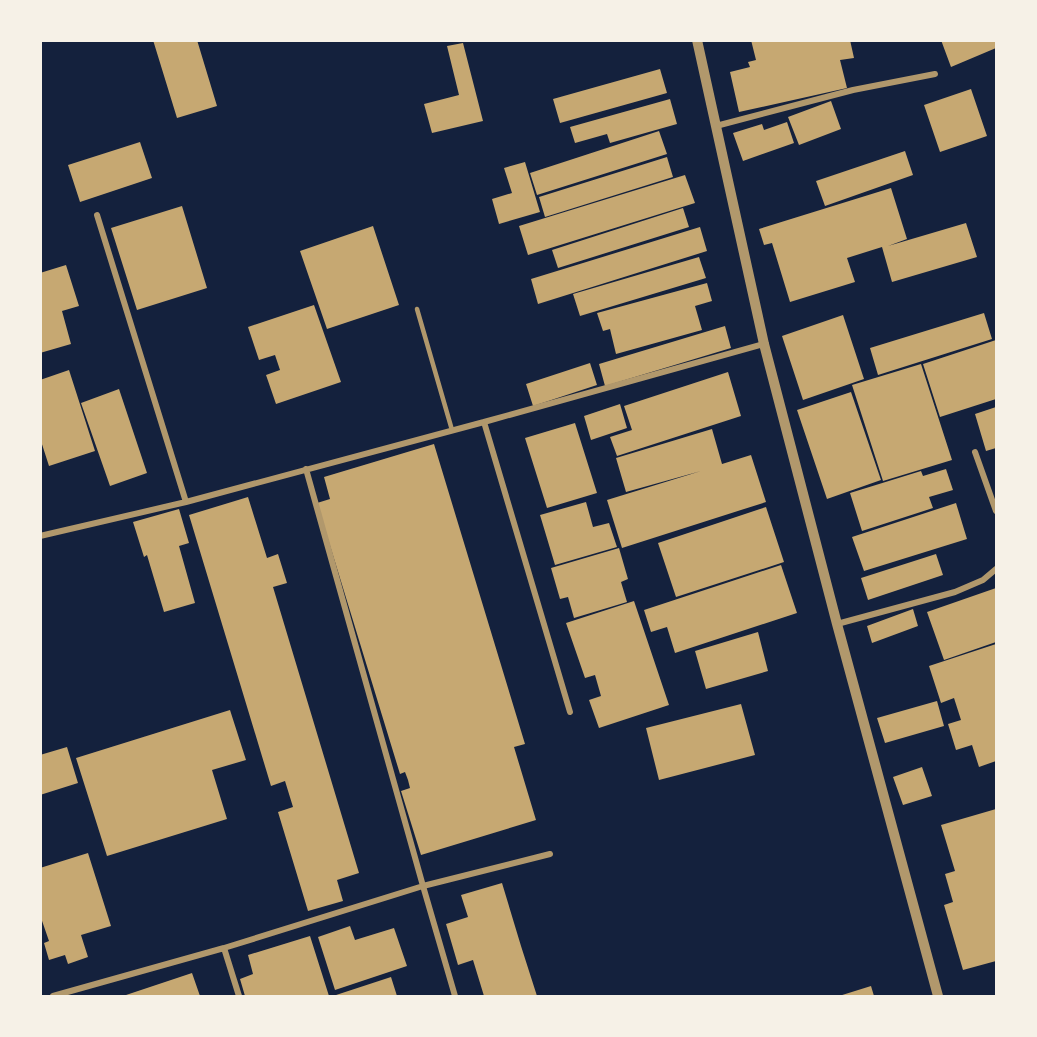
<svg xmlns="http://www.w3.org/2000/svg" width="1037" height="1037" font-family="Raleway,sans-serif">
<rect width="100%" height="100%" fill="#14213d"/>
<!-- building -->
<path fill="#c6a872" d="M153,40H197L217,106L177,118Z
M751,40H850L854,58L840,60L847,88L739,112L730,72L750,67L748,62L756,60Z
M941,40H996V48L951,67Z
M463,43L483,121L432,133L424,104L459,95L447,46Z
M660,69L667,93L560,123L553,99Z
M971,89L987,136L940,152L924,105Z
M670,99L677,124L610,143L607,134L575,143L570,127Z
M831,101L841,129L799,145L788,117Z
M787,122L794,143L743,161L733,133L762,124L764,130Z
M659,131L667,154L537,195L530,173Z
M140,142L152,178L80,202L68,165Z
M905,151L913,175L825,206L816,181Z
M667,157L673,177L545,217L539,197Z
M525,162L540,212L499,224L492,199L512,193L504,168Z
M685,175L695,203L528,255L519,226Z
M891,188L907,239L888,246L966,223L977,257L892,282L882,247L847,258L855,282L790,302L772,243L764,245L759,229Z
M182,206L207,288L137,310L111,228Z
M683,208L689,227L558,268L552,250Z
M373,226L399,305L327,329L300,251Z
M700,227L707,251L538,304L531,279Z
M699,257L706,278L580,316L573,294Z
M66,265L79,306L62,311L71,344L40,353V273Z
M707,283L712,301L695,306L702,330L616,354L610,329L603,331L597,313Z
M314,305L341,382L276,404L266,375L280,370L275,355L259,360L248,327Z
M984,313L992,339L878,375L870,348Z
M843,315L864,379L803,400L782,336Z
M725,326L731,348L605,386L599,364Z
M996,340V399L940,417L923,364Z
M590,363L597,385L533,406L526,384Z
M921,364L952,460L883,481L852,385Z
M69,370L95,451L49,466L40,438V380Z
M728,372L741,416L617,456L610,437L632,430L624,406Z
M119,389L147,473L110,486L81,403Z
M851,392L881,480L827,499L797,410Z
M620,404L627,428L591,440L584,416Z
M996,407V448L986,451L975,414Z
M575,423L597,493L547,508L525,438Z
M712,429L722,464L751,455L766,502L622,548L607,500L701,471L626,492L616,458Z
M434,444L525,744L514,747L536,820L421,855L401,791L410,788L408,780L405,772L400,774L317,503L330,499L324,477Z
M946,469L953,490L929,497L933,508L862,531L850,493L921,471L923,476Z
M248,497L267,558L278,554L287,583L273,587L359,873L337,880L343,901L308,911L278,812L293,807L285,781L271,786L189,515Z
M586,502L593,527L609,523L617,547L555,565L540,515Z
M956,503L967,539L864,571L852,537Z
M766,507L784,562L676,597L658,543Z
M179,509L189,543L179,546L195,603L164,612L147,555L144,557L133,522Z
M619,548L628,579L621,582L627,602L574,618L568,597L560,599L551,568Z
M936,554L943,575L868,600L861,578Z
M781,565L797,613L675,653L667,627L651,632L644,610Z
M996,588V642L944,660L927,612Z
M634,601L669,705L599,728L589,700L601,696L595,675L585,678L566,623Z
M913,609L918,626L872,643L867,626Z
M758,632L768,671L706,689L695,651Z
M996,644V761L979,767L972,745L956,750L948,724L961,720L954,698L941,703L929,666Z
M937,701L944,726L885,743L877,718Z
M741,704L755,755L659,780L646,728Z
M230,710L246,760L212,770L227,819L107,856L76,758Z
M67,747L78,783L40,795V755Z
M922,767L932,796L903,805L893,777Z
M996,809V961L963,970L944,905L953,902L945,874L955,871L941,825Z
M88,853L111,926L81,935L88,957L68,964L65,955L49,960L44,943L49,941L40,915V868Z
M502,883L521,946L537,996H484L473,960L458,965L446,924L468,917L461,895Z
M350,926L355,940L394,928L407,966L335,990L318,937Z
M310,936L329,996H245L240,979L253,974L248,955Z
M192,973L200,996H123Z
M391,977L397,996H333Z
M871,986L874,996H839Z"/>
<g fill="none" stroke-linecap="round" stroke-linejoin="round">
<!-- service -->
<path stroke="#b1986c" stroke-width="4.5" d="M417,309L452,430"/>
<!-- minor -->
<path stroke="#b1986c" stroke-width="6" d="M716,126L853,90L935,74
M97,215L186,502
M484,422L570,712
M975,452L996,511
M40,536L186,502L484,422L764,344
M837,624L955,592L983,580L996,569
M224,948L239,996
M53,996L224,948L423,886L306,469
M455,996L423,886L550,854"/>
<!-- tertiary -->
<path stroke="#b1986c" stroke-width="10" d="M697,40L764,344L837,624L938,996"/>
</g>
<!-- border -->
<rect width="1037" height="1037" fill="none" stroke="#f6f1e7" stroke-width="84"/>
</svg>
